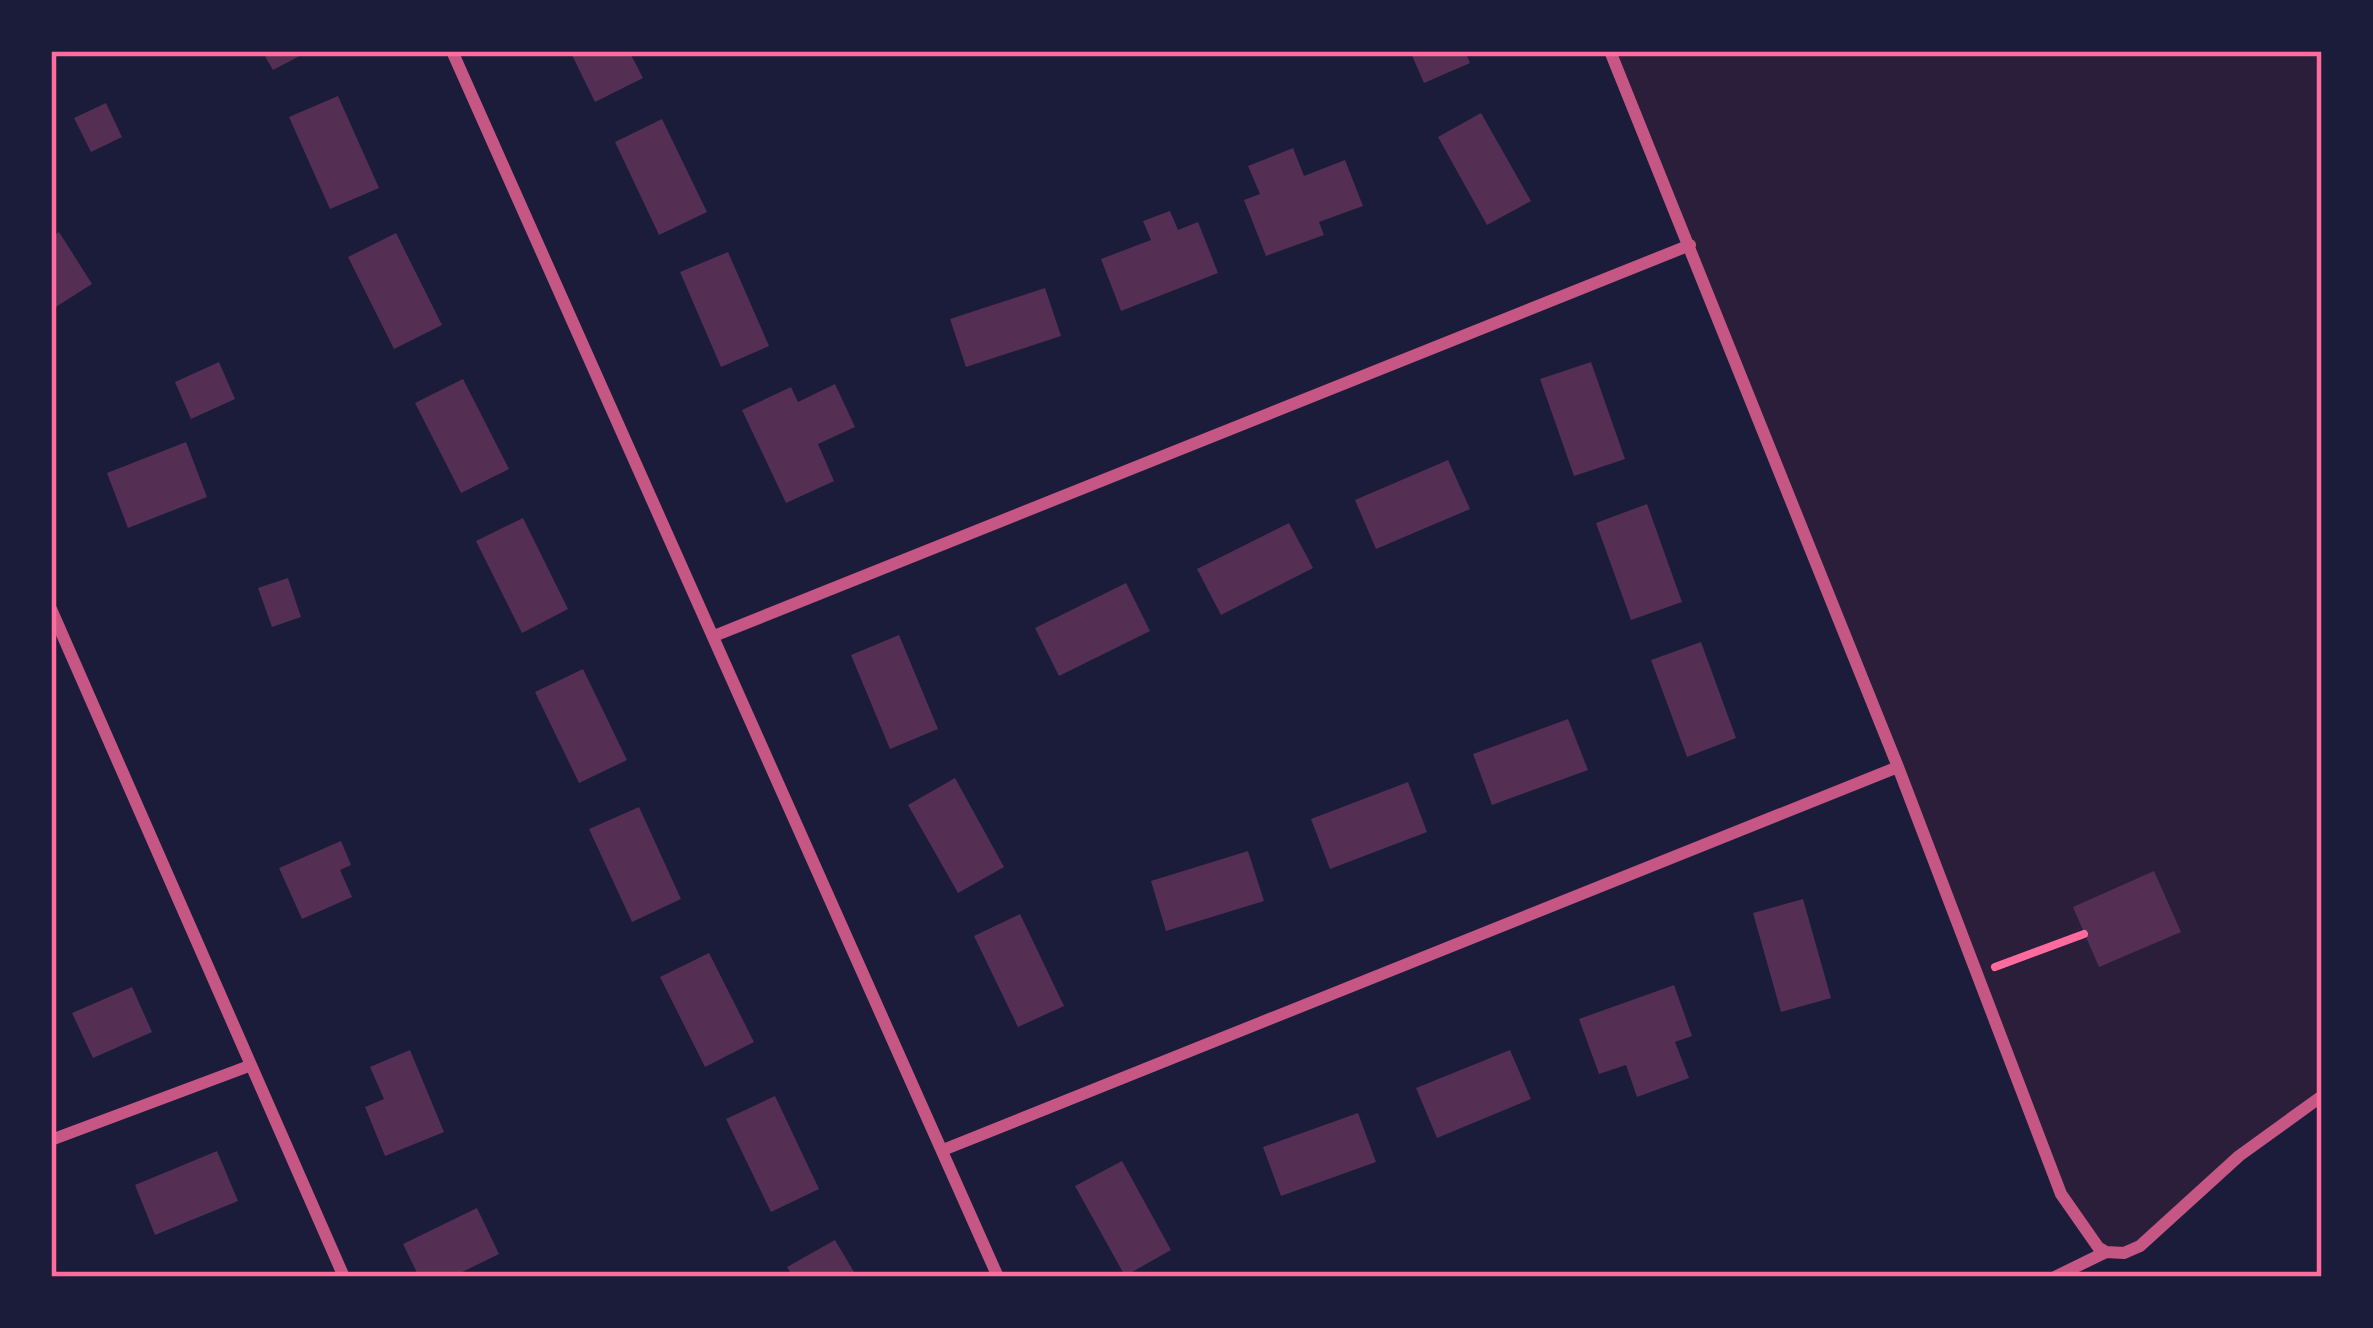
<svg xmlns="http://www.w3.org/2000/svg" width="2373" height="1328" font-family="Rubik,sans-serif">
<rect width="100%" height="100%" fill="#1b1b3a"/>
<!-- green -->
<path fill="#2a1e3b" d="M1610,51H2322V1096L2283,1121L2145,1242L2111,1253L2061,1194Z"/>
<!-- building -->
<path fill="#542f53" d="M262,51H309L273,70Z
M570,51H629L643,78L595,102Z
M1410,51H1465L1470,63L1424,83Z
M338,96L379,188L330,209L289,117Z
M106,103L122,137L91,152L74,118Z
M1481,113L1531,201L1487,225L1438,137Z
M662,119L707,212L659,235L615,142Z
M1293,148L1304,176L1345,160L1363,206L1319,222L1324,235L1266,256L1244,200L1260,194L1248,166Z
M1170,211L1178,230L1198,222L1218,273L1121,311L1101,259L1151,240L1143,221Z
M59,232L92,284L51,310V237Z
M396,233L442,325L394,349L348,257Z
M728,252L769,346L721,367L680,272Z
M1045,288L1061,336L966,367L950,319Z
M219,362L235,399L191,419L175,382Z
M1591,362L1625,459L1574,476L1540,379Z
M463,379L509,469L461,493L415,403Z
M835,384L855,427L818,444L834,481L786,503L742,410L791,387L798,402Z
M186,442L207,497L128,528L107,473Z
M1448,460L1470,509L1376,549L1355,500Z
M1647,504L1682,602L1631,620L1596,523Z
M523,518L568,609L522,633L476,541Z
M1289,523L1313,568L1221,615L1197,569Z
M288,578L301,617L272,627L258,588Z
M1126,583L1150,631L1059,676L1035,628Z
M899,635L938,729L890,749L851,655Z
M1701,642L1736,738L1687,757L1651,660Z
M583,669L627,760L579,783L535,692Z
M1568,719L1588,770L1492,805L1473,754Z
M955,778L1004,867L958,893L908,805Z
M1408,782L1427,832L1330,869L1311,819Z
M639,807L681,899L632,922L589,829Z
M341,841L351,865L340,870L352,897L302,919L279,868Z
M1248,851L1264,901L1166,931L1151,881Z
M2154,871L2181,932L2099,967L2073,907Z
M1803,899L1831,998L1781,1012L1753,913Z
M1020,914L1064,1006L1018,1027L974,936Z
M709,953L754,1042L705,1067L660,977Z
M1674,985L1692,1036L1675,1042L1689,1078L1637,1097L1626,1065L1599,1074L1579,1019Z
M132,987L152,1032L93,1058L72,1013Z
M410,1050L444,1132L385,1156L365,1107L384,1099L370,1067Z
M1510,1050L1531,1099L1437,1138L1416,1088Z
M775,1096L819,1189L771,1212L726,1119Z
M1358,1113L1376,1162L1281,1196L1263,1147Z
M217,1151L238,1201L155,1235L135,1185Z
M1122,1161L1171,1250L1125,1276L1075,1186Z
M477,1208L499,1254L452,1277H419L403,1244Z
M835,1240L857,1277H793L787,1267Z"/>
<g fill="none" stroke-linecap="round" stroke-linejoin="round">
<!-- path -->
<path stroke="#ff6b9d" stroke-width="8" d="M1995,967L2084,934"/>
<!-- minor -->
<path stroke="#c65784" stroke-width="12" d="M452,51L998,1277
M1610,51L1898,767L2061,1194L2098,1247L2106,1252
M51,609L344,1277
M714,636L1690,245
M51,1140L249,1066
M943,1150L1898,767
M2055,1277L2106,1252L2124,1253L2140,1246L2239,1156L2322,1096"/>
</g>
<!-- border -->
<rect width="2373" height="1328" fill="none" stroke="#1b1b3a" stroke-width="108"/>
<rect x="54" y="54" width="2265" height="1220" fill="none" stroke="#ff6b9d" stroke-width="4.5"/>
</svg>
